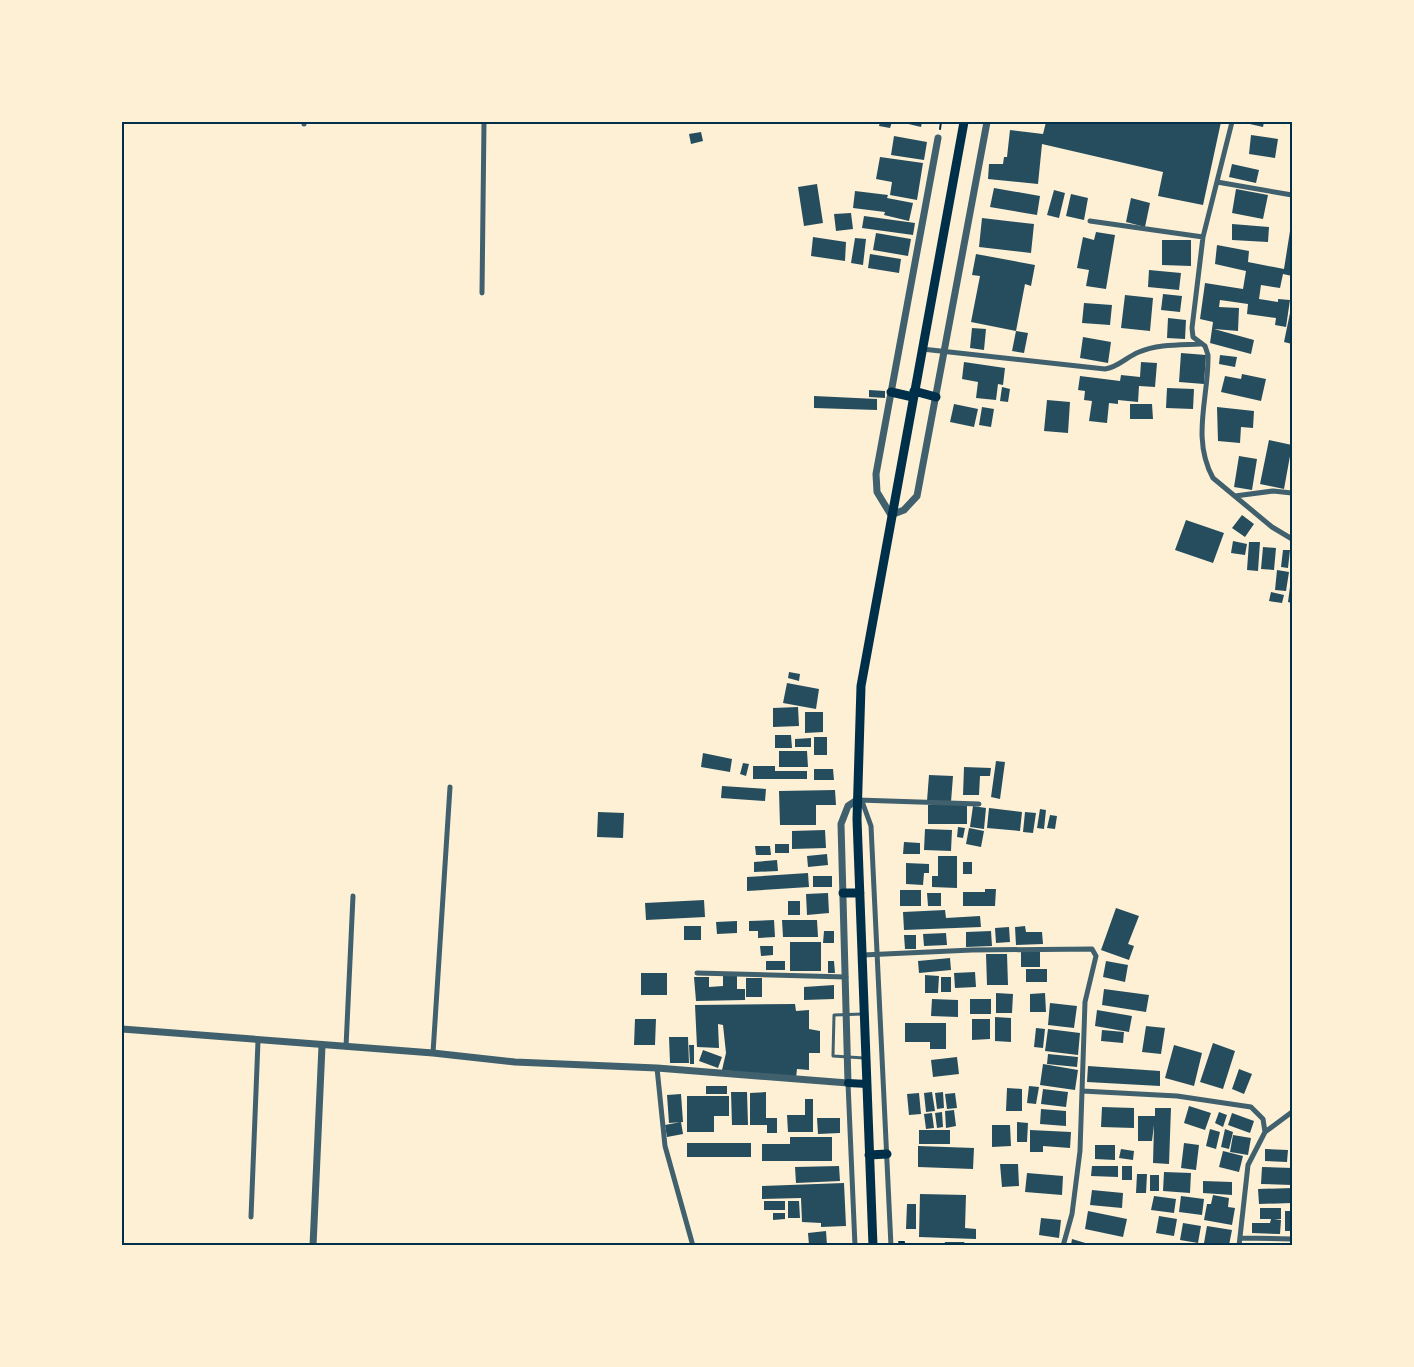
<svg xmlns="http://www.w3.org/2000/svg" width="1414" height="1367" font-family="'Golos Text',sans-serif">
<rect width="100%" height="100%" fill="#fdf0d5"/>
<!-- building -->
<path fill="#264d5e" d="M880,122H892L890,128L879,126Z
M900,122H922L921,127Z
M1046,122H1221L1203,205L1158,196L1163,172L1042,144L1038,184L988,179L989,164H1003L1004,157H1007L1010,130L1043,134Z
M1241,122H1264L1263,127Z
M701,132L703,141L691,144L689,134Z
M1251,135L1278,139L1275,158L1249,154Z
M894,136L927,142L924,160L891,155Z
M880,157L923,163L917,200L890,195L892,182L876,179Z
M1232,164L1259,170L1256,183L1229,177Z
M817,184L823,223L804,226L798,187Z
M994,188L1040,196L1037,215L990,207Z
M1236,189L1268,195L1263,219L1232,213Z
M1054,190L1065,193L1059,218L1047,215Z
M855,191L888,195L887,198L913,203L909,221L884,215L885,212L853,208Z
M1071,194L1088,198L1084,220L1066,216Z
M1131,198L1150,203L1145,227L1126,222Z
M851,213L853,229L836,231L834,214Z
M864,216L915,223L913,235L862,228Z
M982,218L1034,224L1031,253L979,247Z
M1232,224L1269,227L1268,242L1232,240Z
M1290,231L1292,232V276L1283,274L1280,288L1261,285L1259,299L1278,302V299L1290,300L1286,327L1275,325L1276,318L1247,314L1248,304L1220,300L1219,307L1239,308L1238,331L1214,329L1254,340L1251,354L1210,343L1215,308L1213,322L1200,319L1205,283L1243,289L1246,271L1215,264L1217,245L1249,251L1248,262L1284,269Z
M1096,232L1115,235L1106,289L1086,286L1089,270L1077,268L1083,237L1094,240Z
M876,233L911,239L908,256L873,250Z
M813,237L846,242L845,261L811,256Z
M855,238L866,239L863,265L851,263Z
M1162,240H1191V266L1162,265Z
M870,254L901,259L899,273L868,268Z
M976,254L1035,265L1031,286L1025,284L1016,331L971,322L980,276L972,275Z
M1149,270L1181,273L1179,290L1148,287Z
M1163,294L1182,296L1180,312L1161,310Z
M1125,295L1153,298L1150,331L1121,328Z
M1084,303L1112,305L1110,325L1082,323Z
M1290,313L1292,314V344L1284,342Z
M1168,318L1186,320L1185,339L1167,338Z
M972,328L986,329L984,350L970,348Z
M1016,331L1028,333L1024,353L1012,351Z
M1083,337L1111,342L1108,363L1080,358Z
M1181,353L1206,355L1204,384L1179,382Z
M1220,355L1237,357L1235,367L1219,364Z
M964,362L1005,368L1003,385L998,384L996,400L976,398L978,382L962,379Z
M1141,362L1157,363L1155,387L1139,386L1138,402L1118,400V404L1109,403L1107,423L1089,421L1092,401L1084,400L1085,391L1078,390L1080,376L1120,381L1121,375L1140,377Z
M1242,374L1266,379L1261,401L1221,392L1225,376L1241,379Z
M1002,387L1010,389L1008,402L1000,401Z
M1167,388L1194,389L1193,409L1166,408Z
M869,390L885,391V398L869,397Z
M814,396L877,399V410L814,408Z
M1047,400L1070,402L1068,433L1044,431Z
M954,404L978,409L974,427L950,422Z
M1130,404H1152L1153,419H1130Z
M982,407L994,409L991,427L979,425Z
M1217,407L1254,411L1253,428L1241,427L1240,443L1218,441Z
M1269,440L1292,445L1284,489L1260,484Z
M1239,456L1257,459L1252,490L1234,487Z
M1242,515L1254,524L1245,537L1232,528Z
M1186,520L1224,533L1213,563L1175,550Z
M1233,541L1247,544L1245,555L1231,553Z
M1249,542H1260L1258,571L1247,570Z
M1263,547L1276,548L1274,570L1261,569Z
M1283,550H1290L1288,568L1281,567Z
M1277,570L1289,572L1286,591L1275,590Z
M1291,579H1292V603L1288,602Z
M1271,592L1284,595L1282,603L1269,601Z
M789,672L800,674L799,681L788,678Z
M787,683L819,689L816,709L783,703Z
M798,707L799,726L773,727V708Z
M805,712H823V732L805,733Z
M775,735H791L792,748H775Z
M814,737H827V755H814Z
M811,738V747H795V739Z
M779,751H807L808,767H779Z
M703,753L732,759L730,772L701,767Z
M996,761L1005,762L1000,799L991,797Z
M743,763L749,764L746,776L740,774Z
M753,766H775V771H807V779H753Z
M964,767L991,768L990,776H980L979,795H963Z
M814,769H833L834,780H814Z
M929,775L953,776L951,802L927,801Z
M722,786L766,789L765,801L721,798Z
M835,790L836,805H816V825H780L779,791Z
M928,805H967V824H928Z
M973,806L986,808L984,829L970,827Z
M989,808L1022,812L1020,831L987,828Z
M1040,809L1046,810L1044,829L1037,828Z
M598,812L624,813L623,838L597,837Z
M1025,812L1036,813L1033,833L1023,832Z
M1050,815L1057,816L1055,829L1047,828Z
M958,827L965,828L963,838L957,837Z
M969,828L984,831L981,847L966,844Z
M925,829L952,830L951,851L924,850Z
M825,830L826,848L792,849V831Z
M904,842L920,843V854H903Z
M775,844H789V853H775Z
M755,846H770L771,855H756Z
M827,854L828,865L808,867L807,856Z
M938,856H957V888L932,887V876H938Z
M777,860L778,871L754,872V862Z
M963,862H972V874H963Z
M906,863L929,864V873H924L923,885L906,884Z
M808,873L809,887L747,891V877Z
M813,876H832V887H813Z
M985,889H996L995,906H963V892H985Z
M900,890H921V906H900Z
M828,893L829,913L807,915L806,894Z
M927,893H941V906H928Z
M704,900L705,917L646,920L645,903Z
M788,901H800V915H788Z
M1116,908L1139,916L1128,944L1134,946L1129,960L1101,950Z
M945,910L946,918L980,916L981,927L904,930L903,912Z
M774,920L775,937L758,938V931H749V921Z
M782,920H817L818,937H783Z
M737,921V933L717,934L716,922Z
M684,926H701V940H684Z
M1025,926L1026,932H1042L1043,944L1016,945L1015,927Z
M1009,927L1010,942L996,943L995,928Z
M824,931H834V943H823Z
M991,931L992,946L966,947V932Z
M946,933L947,945L924,946L923,934Z
M904,935H916V949H905Z
M790,942H821V971H790Z
M760,946H773V955L761,956Z
M1021,952H1040V967H1021Z
M986,954H1007L1008,985H987Z
M950,958L951,970L919,973L918,961Z
M766,961H785V970H766Z
M828,961H834L835,973H828Z
M1106,961L1128,965L1125,982L1103,977Z
M1026,969H1047V982H1026Z
M975,972L976,987L955,988L954,973Z
M641,973H667V995H641Z
M723,975H737V989H745V1000L696,1001L694,977H709V987L723,986Z
M925,975L939,976L938,993H925Z
M941,977H951V992H941Z
M746,978H762V997H746Z
M834,985V999L804,1000V987Z
M1104,989L1149,995L1146,1012L1102,1005Z
M996,993L1013,994L1012,1013H996Z
M1045,993L1046,1012H1030V994Z
M932,999L958,1000V1017L931,1016Z
M970,999H991V1014H970Z
M1050,1003L1077,1006L1074,1028L1048,1025Z
M795,1004L796,1011L809,1010V1029L820,1031V1053H809V1070L797,1069L796,1078L722,1070L726,1053L723,1025L718,1024L719,1048L697,1047L695,1005Z
M1097,1010L1132,1016L1129,1032L1095,1026Z
M995,1017L1011,1018V1042L995,1041Z
M635,1019H656L655,1045H634Z
M972,1019H990V1039L972,1040Z
M905,1023H946V1049H930V1042H905Z
M1146,1026L1165,1028L1161,1054L1142,1052Z
M1036,1028L1045,1029L1043,1048L1034,1047Z
M1048,1029L1080,1033L1078,1055L1045,1051Z
M1102,1030L1124,1032L1123,1043L1101,1041Z
M669,1037H688L689,1063H670Z
M1213,1043L1235,1051L1223,1089L1200,1082Z
M689,1045H694V1064H690Z
M1174,1045L1202,1053L1194,1086L1165,1078Z
M703,1050L722,1057L718,1068L699,1061Z
M1048,1054L1078,1057L1077,1067L1047,1064Z
M957,1057L959,1074L933,1077L931,1060Z
M1043,1064L1078,1070L1075,1090L1040,1085Z
M1088,1066L1160,1071V1086L1087,1082Z
M1239,1069L1252,1074L1244,1094L1232,1089Z
M706,1086H727V1094H706Z
M1029,1086L1039,1087L1036,1104L1027,1103Z
M1007,1088L1022,1089V1111H1006Z
M1043,1089L1068,1092L1066,1107L1041,1104Z
M731,1092H747L748,1125H732Z
M766,1092V1118H777V1133H767V1125H750V1093Z
M932,1092L935,1111L926,1112L924,1093Z
M943,1092L944,1108L937,1109L935,1093Z
M919,1093L921,1114L909,1115L907,1094Z
M955,1093L957,1108L947,1109L945,1094Z
M681,1094L683,1122L669,1123L667,1095Z
M687,1096H729V1116H714V1132H687Z
M805,1099H813V1132H788L787,1115H805Z
M1189,1106L1211,1113L1205,1130L1184,1123Z
M1102,1107L1134,1108V1128L1101,1127Z
M1155,1108H1171L1169,1164L1153,1163L1154,1125L1152,1141H1138V1116H1155Z
M1041,1109L1066,1111V1126L1040,1124Z
M954,1110L956,1126L946,1128L945,1111Z
M942,1112L943,1127L937,1128L935,1113Z
M1219,1112L1227,1115L1223,1127L1215,1123Z
M932,1113L934,1128L926,1129L924,1114Z
M1232,1113L1254,1121L1250,1133L1228,1125Z
M817,1118H840V1133L818,1134Z
M681,1122L683,1134L667,1137L665,1125Z
M1017,1122L1028,1123L1027,1142H1017Z
M992,1125H1010L1011,1146L992,1147Z
M1210,1129L1220,1132L1216,1149L1206,1146Z
M1225,1129L1233,1132L1229,1149L1221,1147Z
M919,1130H950V1144H919Z
M1030,1130L1071,1132L1070,1148L1043,1146V1152H1030Z
M1233,1135L1251,1138L1248,1155L1230,1152Z
M790,1137H832V1161H762V1144H790Z
M687,1143H751V1157H687Z
M1184,1143L1199,1145L1196,1170L1181,1168Z
M1095,1145H1115V1160L1095,1159Z
M918,1146L974,1148L973,1169L918,1167Z
M1121,1149L1134,1151L1133,1160L1119,1158Z
M1265,1149L1288,1150L1287,1162L1265,1161Z
M1223,1151L1243,1156L1239,1172L1219,1167Z
M1000,1164H1018L1019,1186L1002,1187Z
M839,1166L840,1181L796,1183L795,1167Z
M1092,1166H1118V1177L1091,1176Z
M1122,1166H1132V1180H1122Z
M1262,1167L1292,1168V1185L1261,1184Z
M1164,1172L1191,1173L1190,1193L1163,1191Z
M1027,1173L1063,1176L1062,1195L1025,1192Z
M1137,1174H1147L1146,1193H1136Z
M1150,1175H1159V1191H1150Z
M1203,1181L1232,1182V1195L1203,1193Z
M844,1183L846,1226L821,1227V1223L802,1222L801,1198L762,1199V1186Z
M1292,1188V1203L1259,1204L1258,1189Z
M1092,1190L1123,1193L1122,1208L1090,1205Z
M920,1194L966,1195L965,1228L976,1229V1239L919,1237Z
M1213,1195L1229,1198L1228,1207L1235,1208L1232,1225L1204,1220L1207,1204H1211Z
M1154,1196L1176,1199L1174,1213L1151,1210Z
M1181,1196L1204,1199L1202,1215L1179,1212Z
M764,1201H785V1210H764Z
M788,1201H799L800,1218H788Z
M907,1204H916V1229H906Z
M1260,1208H1281V1219L1274,1220H1281L1280,1234L1252,1233V1223H1270L1271,1219H1260Z
M1088,1211L1127,1219L1123,1237L1085,1229Z
M1285,1211H1292V1231H1285Z
M773,1213H785V1219L773,1220Z
M1159,1216L1177,1219L1174,1236L1156,1233Z
M1041,1218L1061,1220L1059,1238L1039,1235Z
M1183,1223L1201,1226L1198,1243L1180,1240Z
M1207,1226L1232,1230L1229,1245L1204,1243Z
M826,1231L827,1245H809L808,1233Z
M1072,1239L1092,1245H1071Z
M945,1242H964L966,1245H944Z"/>
<g fill="none" stroke-linecap="round" stroke-linejoin="round">
<!-- path -->
<path stroke="#003049" stroke-width="2" d="M940,129L941,122
M899,1242H904V1246"/>
<!-- service -->
<path stroke="#3f606c" stroke-width="3" d="M863,1014L834,1015L833,1056L864,1058"/>
<!-- minor -->
<path stroke="#3f606c" stroke-width="5" d="M1232,122L1203,237L1192,328L1193,337L1205,346L1208,355C1209,397 1191,438 1213,478L1272,527L1292,539
M304,124V122
M1217,182L1292,195
M1090,221L1203,237
M482,293L484,122
M922,349L1105,369C1119,367 1126,357 1139,352C1157,344 1180,345 1200,344
M1235,496L1273,491L1292,493
M858,800L979,804
M858,801L863,804L871,826L891,1246
M863,955L972,950L1092,949L1096,956L1085,1002L1080,1151L1072,1214L1063,1246
M697,973L846,977
M346,1047L353,896
M433,1053L450,787
M657,1068L665,1146L693,1246
M848,1083L855,1246
M1082,1091L1177,1096L1251,1107L1263,1119L1265,1132L1248,1165L1239,1246
M1265,1132L1292,1112
M251,1217L258,1041
M1240,1238L1292,1239"/>
<!-- tertiary -->
<path stroke="#3f606c" stroke-width="7" d="M938,138L876,474L877,492L891,515L904,510L917,496L987,122
M122,1029L433,1053L515,1062L657,1068L848,1083L841,824L848,806L857,800
M313,1246L322,1046"/>
<!-- secondary -->
<path stroke="#003049" stroke-width="8" d="M848,1083L867,1084"/>
<!-- primary -->
<path stroke="#003049" stroke-width="9" d="M914,391L936,397
M891,392L913,397
M843,893H860
M869,1155L887,1154
M873,1246L857,819L861,686L964,122"/>
</g>
<!-- border -->
<rect width="1414" height="1367" fill="none" stroke="#fdf0d5" stroke-width="246"/>
<rect x="123" y="123" width="1168" height="1121" fill="none" stroke="#003049" stroke-width="2"/>
</svg>
